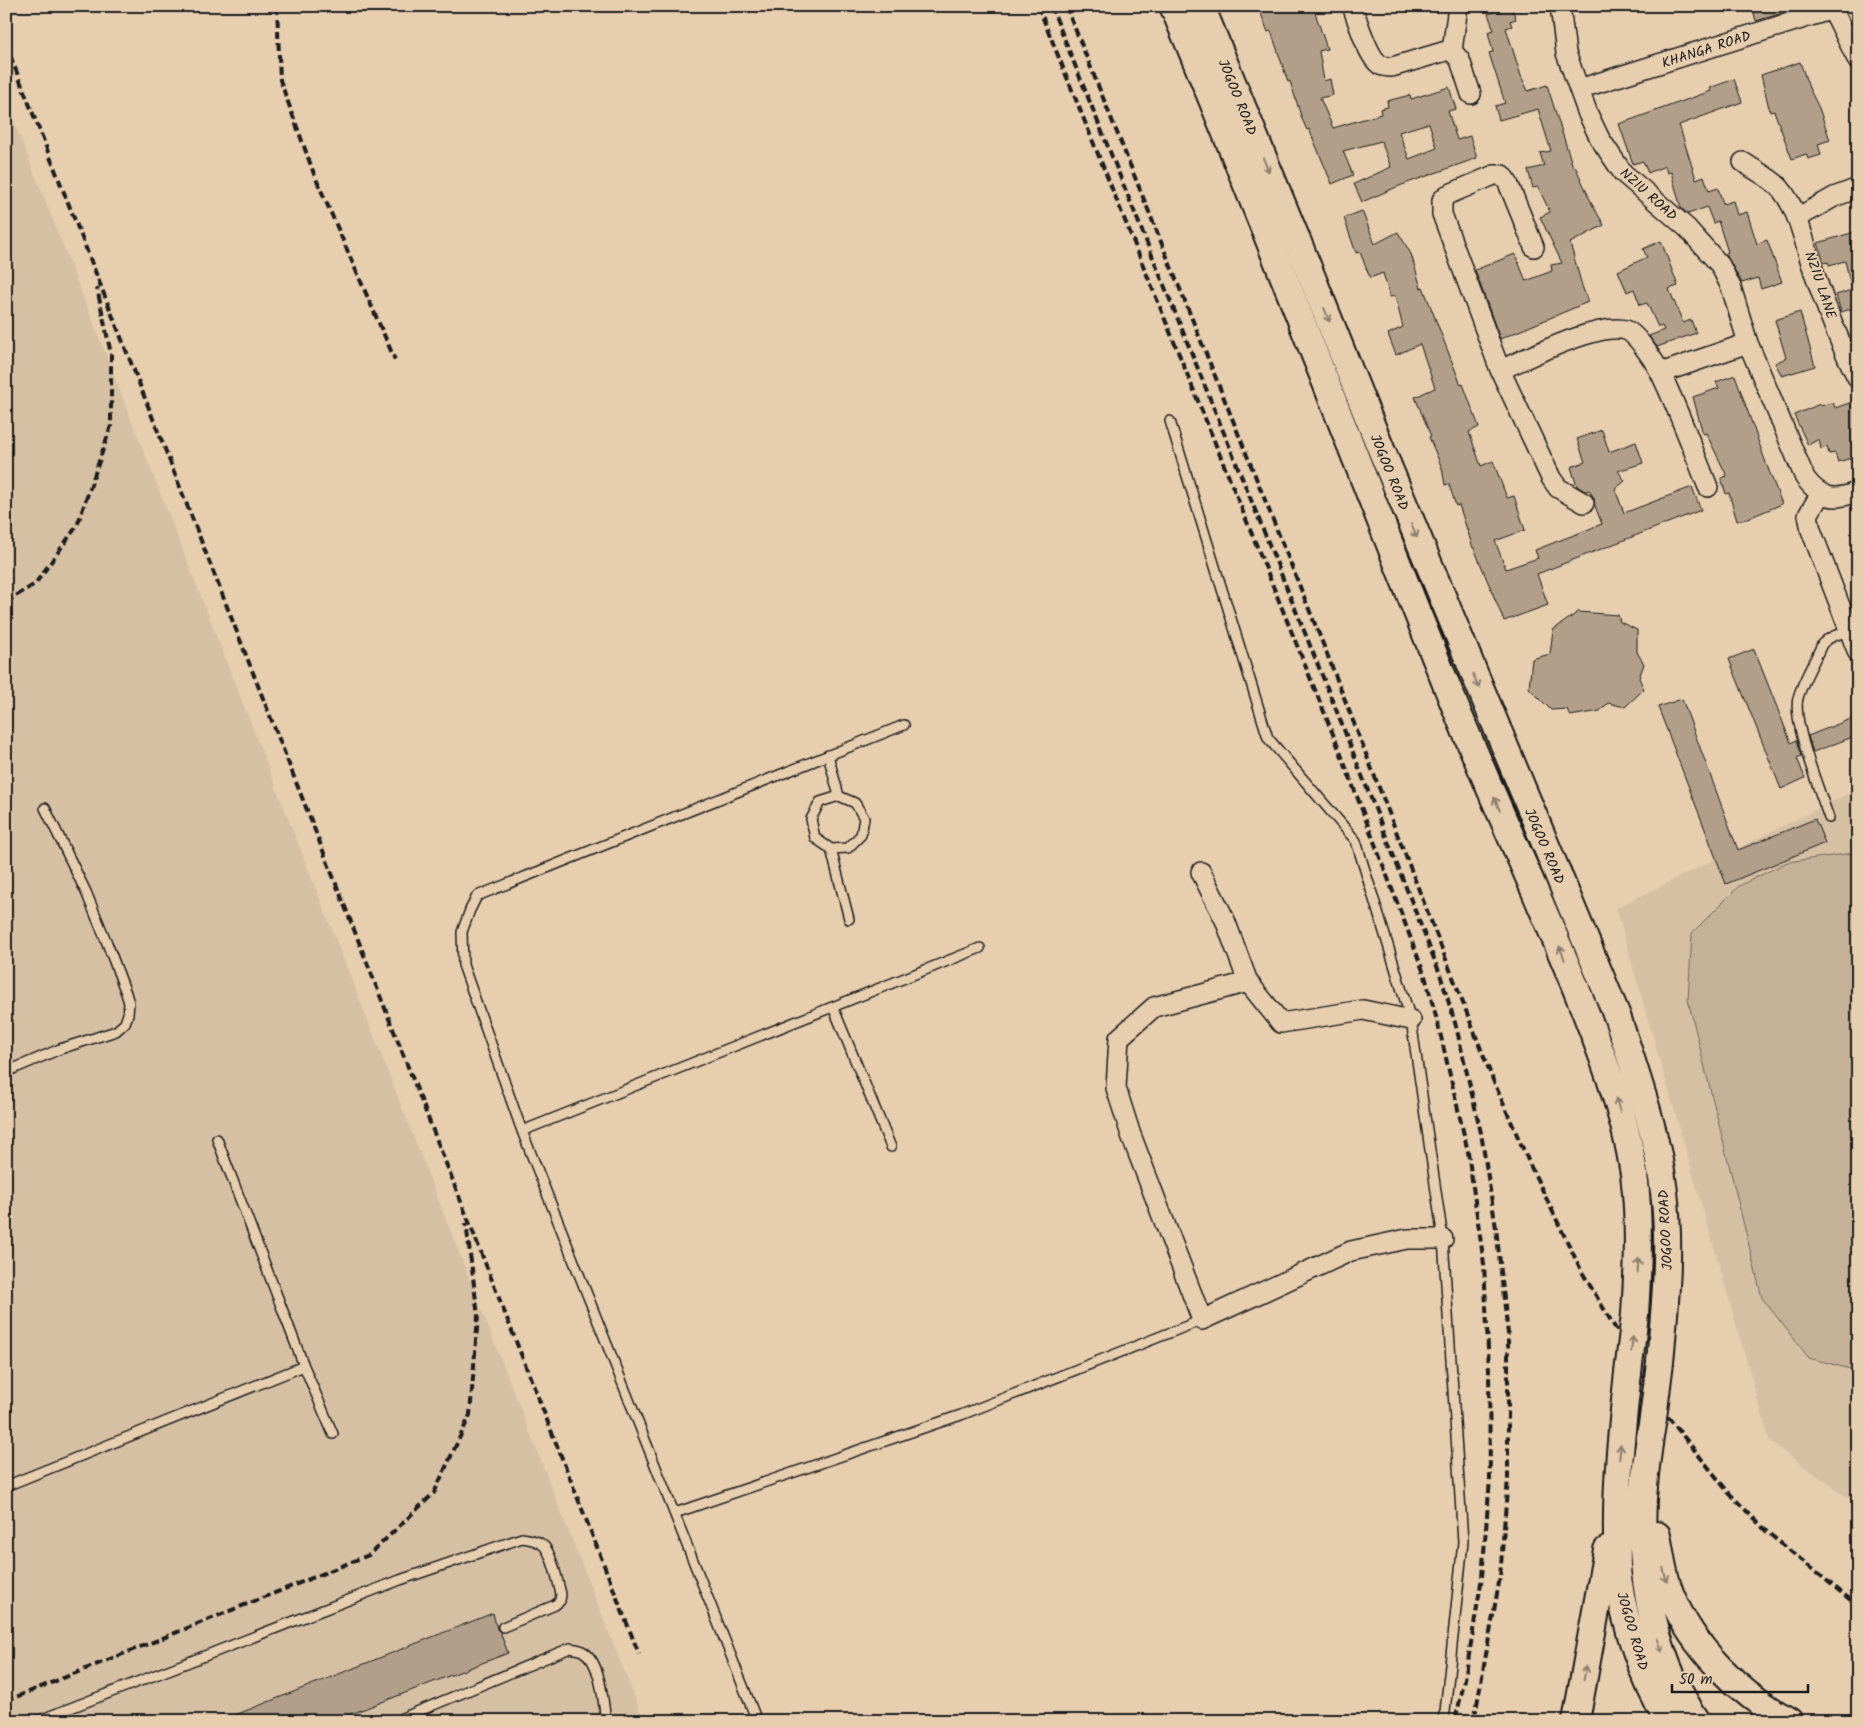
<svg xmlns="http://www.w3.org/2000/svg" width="1864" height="1727" font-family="Kalam,sans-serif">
<rect width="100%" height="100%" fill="#e6ceaf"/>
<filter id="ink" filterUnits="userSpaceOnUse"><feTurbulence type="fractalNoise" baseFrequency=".02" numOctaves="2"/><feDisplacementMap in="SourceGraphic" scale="10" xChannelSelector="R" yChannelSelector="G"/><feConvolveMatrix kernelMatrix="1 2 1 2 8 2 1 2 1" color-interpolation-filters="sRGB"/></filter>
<g filter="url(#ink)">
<!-- built -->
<path fill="#d6c0a4" d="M6,101L554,1494L644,1721H6Z
M1858,789V1505L1770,1442L1616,908Z"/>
<!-- green -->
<path fill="#c5b197" stroke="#70665a" d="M1853,853L1858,855V1371L1809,1358L1762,1298L1688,1000L1692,933L1739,886L1787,862Z"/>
<!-- building -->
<path fill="#b19f89" stroke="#1c1c1c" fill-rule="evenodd" d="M1258,6H1313L1327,49L1319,51L1324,81L1330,79L1333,95L1320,98L1333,128L1381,114L1380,109L1388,107L1387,101L1410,95L1411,99L1449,87L1456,109L1448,111L1457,140L1470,136L1477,158L1399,186L1362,202L1354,184L1391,167L1381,141L1343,151L1353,175L1332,184L1309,129L1307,130L1302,119L1290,81L1288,82L1271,31L1268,32ZM1429,123L1437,148L1409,159L1399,132Z
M1492,6H1511L1516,19L1510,21L1512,26L1506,28L1521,76L1528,91L1547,85L1573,167L1575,166L1593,206L1604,225L1570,243L1582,286L1588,302L1500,339L1475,270L1515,254L1526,281L1552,271L1551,265L1562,263L1540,217L1550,212L1538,187L1533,188L1528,170L1544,166L1540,153L1551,151L1538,109L1499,120L1495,106L1505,103L1489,53L1493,52L1488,32L1494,30L1488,14L1494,12Z
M1752,6H1796V9L1756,21Z
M1800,62L1809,88L1819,108L1830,140L1818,144L1821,155L1808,159L1806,154L1792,159L1774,111L1770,112L1761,75Z
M1734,79L1742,102L1679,125L1696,179L1704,176L1709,191L1718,188L1723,204L1733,201L1737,215L1747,212L1757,244L1767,240L1782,282L1761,289L1758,278L1742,283L1725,253L1728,252L1718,221L1713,223L1707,207L1688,214L1681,208L1671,172L1667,173L1665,166L1648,173L1643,161L1633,164L1619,124L1711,91L1710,88Z
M1362,211L1375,244L1398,232L1411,254L1421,288L1423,287L1461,385L1463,384L1479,427L1469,432L1481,466L1493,461L1507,498L1514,496L1525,530L1495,541L1506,569L1538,558L1535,550L1602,524L1595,506L1594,498L1589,490L1585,491L1577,486L1571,467L1585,462L1577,439L1602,430L1609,452L1636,442L1643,463L1618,471L1625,481L1615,489L1624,513L1692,487L1701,510L1537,574L1548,605L1504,621L1474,548H1473L1459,505L1456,506L1449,484L1445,485L1442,468L1429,437L1431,436L1415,397L1435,388L1420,344L1396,355L1388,334L1403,327L1395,296L1390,297L1383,273L1370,278L1360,252L1356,253L1344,218Z
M1858,231V307L1841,312L1836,295L1852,290L1845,261L1829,265L1828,262L1824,263L1818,243Z
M1661,241L1678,286L1669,289L1683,323L1691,320L1696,333L1657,347L1649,336L1664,330L1662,326L1658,327L1647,303L1640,305L1634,289L1627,292L1618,271L1647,257L1643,249Z
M1800,312L1815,366L1782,376L1775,363L1786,358L1775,320Z
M1735,375L1766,463L1782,504L1751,517V518L1737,521L1729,493L1726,494L1721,478L1727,476L1706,433L1703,434L1693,397L1719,388L1716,382Z
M1858,400V427L1854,429L1858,443V456L1838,462L1835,453L1829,454L1827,447L1821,449L1819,439L1808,445L1794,415L1820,404L1821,406L1833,402L1835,408Z
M1578,612L1618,615L1620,622L1637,630V652L1644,664L1639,678L1644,689L1625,707L1608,703L1600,711L1570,716L1567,709L1551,710L1529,688L1532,659L1550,654L1553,630Z
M1754,649L1791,743L1796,740L1801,756L1797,758L1805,778L1781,789L1729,659Z
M1682,699L1738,850L1815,819L1825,843L1726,884L1658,707Z
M1858,716V735L1813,752L1808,736Z
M493,1613L497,1629L500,1632L508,1653L333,1721H220Z"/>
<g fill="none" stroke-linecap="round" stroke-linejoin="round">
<defs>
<path id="lane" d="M1170,421L1268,738L1356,841L1411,1020L1443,1239L1463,1542L1445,1712L1442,1721
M828,755L839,796
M839,796L855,803L864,818L861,835L848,848L831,849L815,838L811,819L820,802Z
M1829,818C1820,791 1792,723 1798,698C1803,680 1815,661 1822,644C1830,636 1839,634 1849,631
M831,849L849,919
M833,1007L891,1147
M6,1072L60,1049L116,1031L125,1023L128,1014L129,1003L126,993L107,943L86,892L45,808
M522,1131L980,948
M217,1139L304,1366L333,1434
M6,1486L304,1366
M675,1513L961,1415L1202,1320
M37,1721L400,1580L522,1538C530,1539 539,1541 544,1546C552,1554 558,1582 561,1594L560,1601L555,1605L503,1627
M395,1721L570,1648C574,1649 579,1649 582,1651C601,1660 603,1702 606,1721
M757,1721L522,1131L463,965L462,932L470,910L477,896L904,725"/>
<path id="street" d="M1352,6C1358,21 1367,56 1380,65C1384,67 1387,67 1392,67L1446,51H1452L1460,60L1471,94
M1560,6L1566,53L1588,114L1600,139L1623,173L1687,228L1720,265L1731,287L1748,343L1805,478C1820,498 1835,502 1858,491
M1831,6L1858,61
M1452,51L1458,6
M1579,89L1833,9
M1743,162C1754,170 1771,178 1780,188C1799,211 1803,239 1812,266C1824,302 1840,345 1858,379
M1797,218L1834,197L1858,188
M1534,247L1508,183L1502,175H1494L1447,195L1442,200V214L1500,370L1551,478L1558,488L1584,503
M1500,370C1528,358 1598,322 1626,330C1637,334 1656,364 1661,374C1679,411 1693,450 1708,487
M1661,373L1748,343
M1821,493L1808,515L1811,530L1858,653
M1201,872L1225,920L1248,982L1281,1023L1363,1010L1411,1020
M1248,982L1154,1007L1119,1038L1116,1088L1131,1135L1202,1320L1351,1251L1407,1239H1443"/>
<path id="secondary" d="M1173,6C1268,230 1354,458 1446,684C1486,784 1532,881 1573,981C1598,1043 1624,1107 1634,1174C1640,1221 1638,1267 1635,1314
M1201,6L1299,245L1381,449L1617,1016C1636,1074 1657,1132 1664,1192C1671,1249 1665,1305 1660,1362
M1628,1373C1622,1427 1616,1481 1617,1536C1617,1550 1616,1564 1618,1578C1625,1626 1643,1679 1668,1721
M1653,1418C1650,1437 1647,1456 1645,1475C1636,1556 1649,1653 1697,1721
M1657,1535C1661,1555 1663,1576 1671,1595C1693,1649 1739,1693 1789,1721
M1576,1721L1607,1550"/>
</defs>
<!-- lane casing -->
<use href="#lane" stroke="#1c1c1c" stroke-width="12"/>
<!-- street casing -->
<use href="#street" stroke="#1c1c1c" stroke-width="22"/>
<!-- secondary casing -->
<use href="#secondary" stroke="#1c1c1c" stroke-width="30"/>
<!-- lane -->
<use href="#lane" stroke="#e6ceaf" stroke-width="9"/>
<!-- street -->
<use href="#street" stroke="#e6ceaf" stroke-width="19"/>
<!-- secondary -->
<use href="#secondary" stroke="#e6ceaf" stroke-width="26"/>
<!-- rail -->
<path stroke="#1c1c1c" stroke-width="4" stroke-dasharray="8 4" stroke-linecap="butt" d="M277,6L280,80L314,174L395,360
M1038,6L1339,749L1425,976L1438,1024L1468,1152L1484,1264L1489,1370L1490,1479L1482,1577L1465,1679L1455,1721
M1051,6L1339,717L1440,974L1456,1026L1481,1133L1496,1228L1508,1334V1478L1500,1577L1474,1721
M1066,6L1327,654L1493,1080L1531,1167L1582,1272L1668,1417L1729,1493L1767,1532L1858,1606
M6,45L639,1654
M6,602L35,584L77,526L111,426V354L97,288
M6,1701L369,1555L434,1493L470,1415L478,1316L466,1223"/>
<defs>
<path id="secondary-bridge" d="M1628,1373L1635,1314
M1653,1418L1660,1362"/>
</defs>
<!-- secondary-bridge casing -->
<use href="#secondary-bridge" stroke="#1c1c1c" stroke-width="30" stroke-linecap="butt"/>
<!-- secondary-bridge -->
<use href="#secondary-bridge" stroke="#e6ceaf" stroke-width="26"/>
</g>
<!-- one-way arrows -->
<defs><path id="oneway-shaft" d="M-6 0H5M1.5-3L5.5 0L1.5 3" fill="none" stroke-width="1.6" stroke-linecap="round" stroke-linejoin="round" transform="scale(1.25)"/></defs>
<g stroke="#8b7e6d">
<use href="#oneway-shaft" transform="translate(1266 165) rotate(67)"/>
<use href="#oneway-shaft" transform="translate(1327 315) rotate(68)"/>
<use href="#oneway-shaft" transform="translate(1414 531) rotate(68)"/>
<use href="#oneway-shaft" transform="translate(1476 681) rotate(68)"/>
<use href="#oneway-shaft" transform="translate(1497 804) rotate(-113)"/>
<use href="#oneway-shaft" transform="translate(1562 953) rotate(-112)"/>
<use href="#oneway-shaft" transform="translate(1618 1105) rotate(-106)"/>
<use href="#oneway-shaft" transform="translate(1638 1266) rotate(-87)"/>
<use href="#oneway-shaft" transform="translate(1632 1344) rotate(-83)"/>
<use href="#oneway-shaft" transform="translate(1620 1452) rotate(-84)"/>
<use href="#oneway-shaft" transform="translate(1665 1575) rotate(76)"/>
<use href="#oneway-shaft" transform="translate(1660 1645) rotate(69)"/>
<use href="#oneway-shaft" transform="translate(1585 1673) rotate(-79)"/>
</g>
</g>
<g text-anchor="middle" stroke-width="4" stroke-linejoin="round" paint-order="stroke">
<!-- street labels -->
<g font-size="14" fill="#1c1c1c" stroke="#e6ceaf">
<text transform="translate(1706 49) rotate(-18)" y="5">KHANGA ROAD</text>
<text transform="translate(1238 97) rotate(68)" y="5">JOGOO ROAD</text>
<text transform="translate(1649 194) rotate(42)" y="5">NZIU ROAD</text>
<text transform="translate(1821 285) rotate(71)" y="5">NZIU LANE</text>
<text transform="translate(1390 472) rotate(68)" y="5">JOGOO ROAD</text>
<text transform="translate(1545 846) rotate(67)" y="5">JOGOO ROAD</text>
<text transform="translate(1665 1230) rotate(-93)" y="5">JOGOO ROAD</text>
<text transform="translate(1633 1631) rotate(74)" y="5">JOGOO ROAD</text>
</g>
</g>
<!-- margin -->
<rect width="1864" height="1727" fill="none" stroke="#e6ceaf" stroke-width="25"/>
<rect x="12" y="12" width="1839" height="1702" fill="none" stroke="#1c1c1c" stroke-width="2" filter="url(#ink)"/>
<!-- scale -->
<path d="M1672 1684v8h136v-8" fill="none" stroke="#1c1c1c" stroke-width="2.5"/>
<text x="1679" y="1684" font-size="15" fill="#1c1c1c" stroke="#e6ceaf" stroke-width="4" paint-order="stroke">50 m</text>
</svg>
